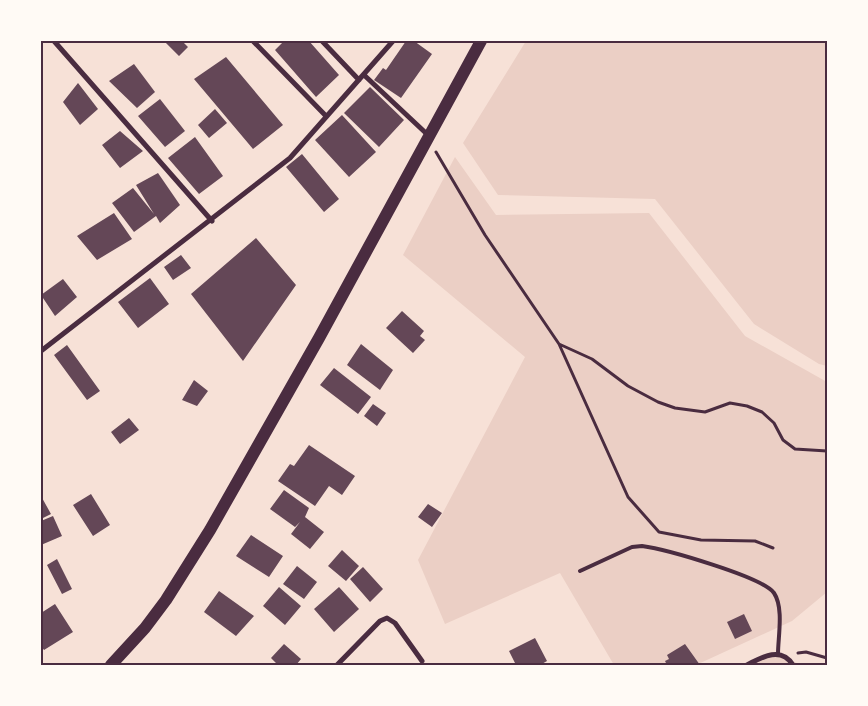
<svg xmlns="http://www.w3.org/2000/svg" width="868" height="706" font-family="'Source Sans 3',sans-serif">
<rect width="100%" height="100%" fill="#f7e1d7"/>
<!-- green -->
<path fill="#ebcfc5" d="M526,41H827V366L819,364L754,324L655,199L498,195L463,143Z
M455,157L496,215L649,213L745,336L827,382V592L792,621L696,665H614L560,573L445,624L418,560L525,357L403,255Z
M770,652L802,665H747Z"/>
<!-- building -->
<path fill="#644757" d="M164,41H182L188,47L179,56Z
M284,41H309L339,75L316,97L275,50Z
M406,41H414L432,54L401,98L374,80L383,68L386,70Z
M226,57L283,125L253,149L194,79Z
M134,64L155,92L137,108L109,81Z
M78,83L98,109L80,125L63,102Z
M370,87L404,120L379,147L344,113Z
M160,99L185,131L165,147L138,116Z
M215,109L227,123L209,138L198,125Z
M342,115L376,152L349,177L315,140Z
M120,131L143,151L120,168L102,145Z
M195,137L223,176L199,194L168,158Z
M302,154L339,199L324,212L286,167Z
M158,173L180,205L160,223L156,216L134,232L112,203L133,188L154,214L136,185Z
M114,213L132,239L97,260L77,236Z
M256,238L296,285L243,361L191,294Z
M181,255L191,268L173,280L164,267Z
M150,278L169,304L138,328L118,302Z
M63,279L77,297L55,316L41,295Z
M402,311L424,331L420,336L425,340L413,353L386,328Z
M361,344L393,370L380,390L347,365Z
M67,345L100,391L87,400L54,355Z
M334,368L371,397L358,414L320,385Z
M194,380L208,391L197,406L182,400Z
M373,404L386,413L377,426L364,416Z
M129,418L139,430L120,444L111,432Z
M309,445L355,476L342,495L329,486L315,506L278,481L290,464L294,466Z
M284,490L309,508L305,517L324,532L310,549L291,534L300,522L295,527L270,509Z
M91,494L110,525L93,536L73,505Z
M41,496L51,514L41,519Z
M428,504L442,513L432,527L418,517Z
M53,516L62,536L41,545V521Z
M251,535L283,556L269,577L236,556Z
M342,550L359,566L346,581L328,566Z
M57,559L72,589L62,594L47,565Z
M297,566L317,582L304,599L283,584Z
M363,567L383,589L370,602L350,579Z
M279,587L301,606L285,625L263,606Z
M339,587L359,609L334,632L314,609Z
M219,591L254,616L236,636L204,612Z
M55,604L73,632L44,650L41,646V613Z
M744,614L752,631L735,639L727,622Z
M535,638L547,661L540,665H516L509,651Z
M284,644L301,659L296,665H278L271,658Z
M685,644L700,665H667L665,661L669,659L667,655Z"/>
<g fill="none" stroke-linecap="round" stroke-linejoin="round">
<!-- path -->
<path stroke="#4a2c40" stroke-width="3" d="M436,152L485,235L559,344L592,359L628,386L658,402L675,408L705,412L730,403L747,406L762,412L774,423L783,440L795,449L827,451
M559,344L628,497L659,532L701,540L755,541L773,548
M798,653L806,652L827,658"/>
<!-- service -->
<path stroke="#4a2c40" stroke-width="4" d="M580,571L632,547L642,546C665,549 763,577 774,593C784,608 778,637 778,654"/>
<!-- minor -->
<path stroke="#4a2c40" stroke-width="5" d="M54,41L212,221
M253,41L326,116
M322,41L359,80
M364,75L429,136
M41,351L290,158L393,41
M337,665L380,621L387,618L395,623L422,661
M747,665C762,657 781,646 793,665"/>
<!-- primary -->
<path stroke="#4a2c40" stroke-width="12" d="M111,665L145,628L166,600L210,530L319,338L481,41"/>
</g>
<!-- border -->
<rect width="868" height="706" fill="none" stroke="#fffaf5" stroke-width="85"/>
<rect x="42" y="42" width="784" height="622" fill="none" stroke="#4a2c40" stroke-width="2"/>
</svg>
